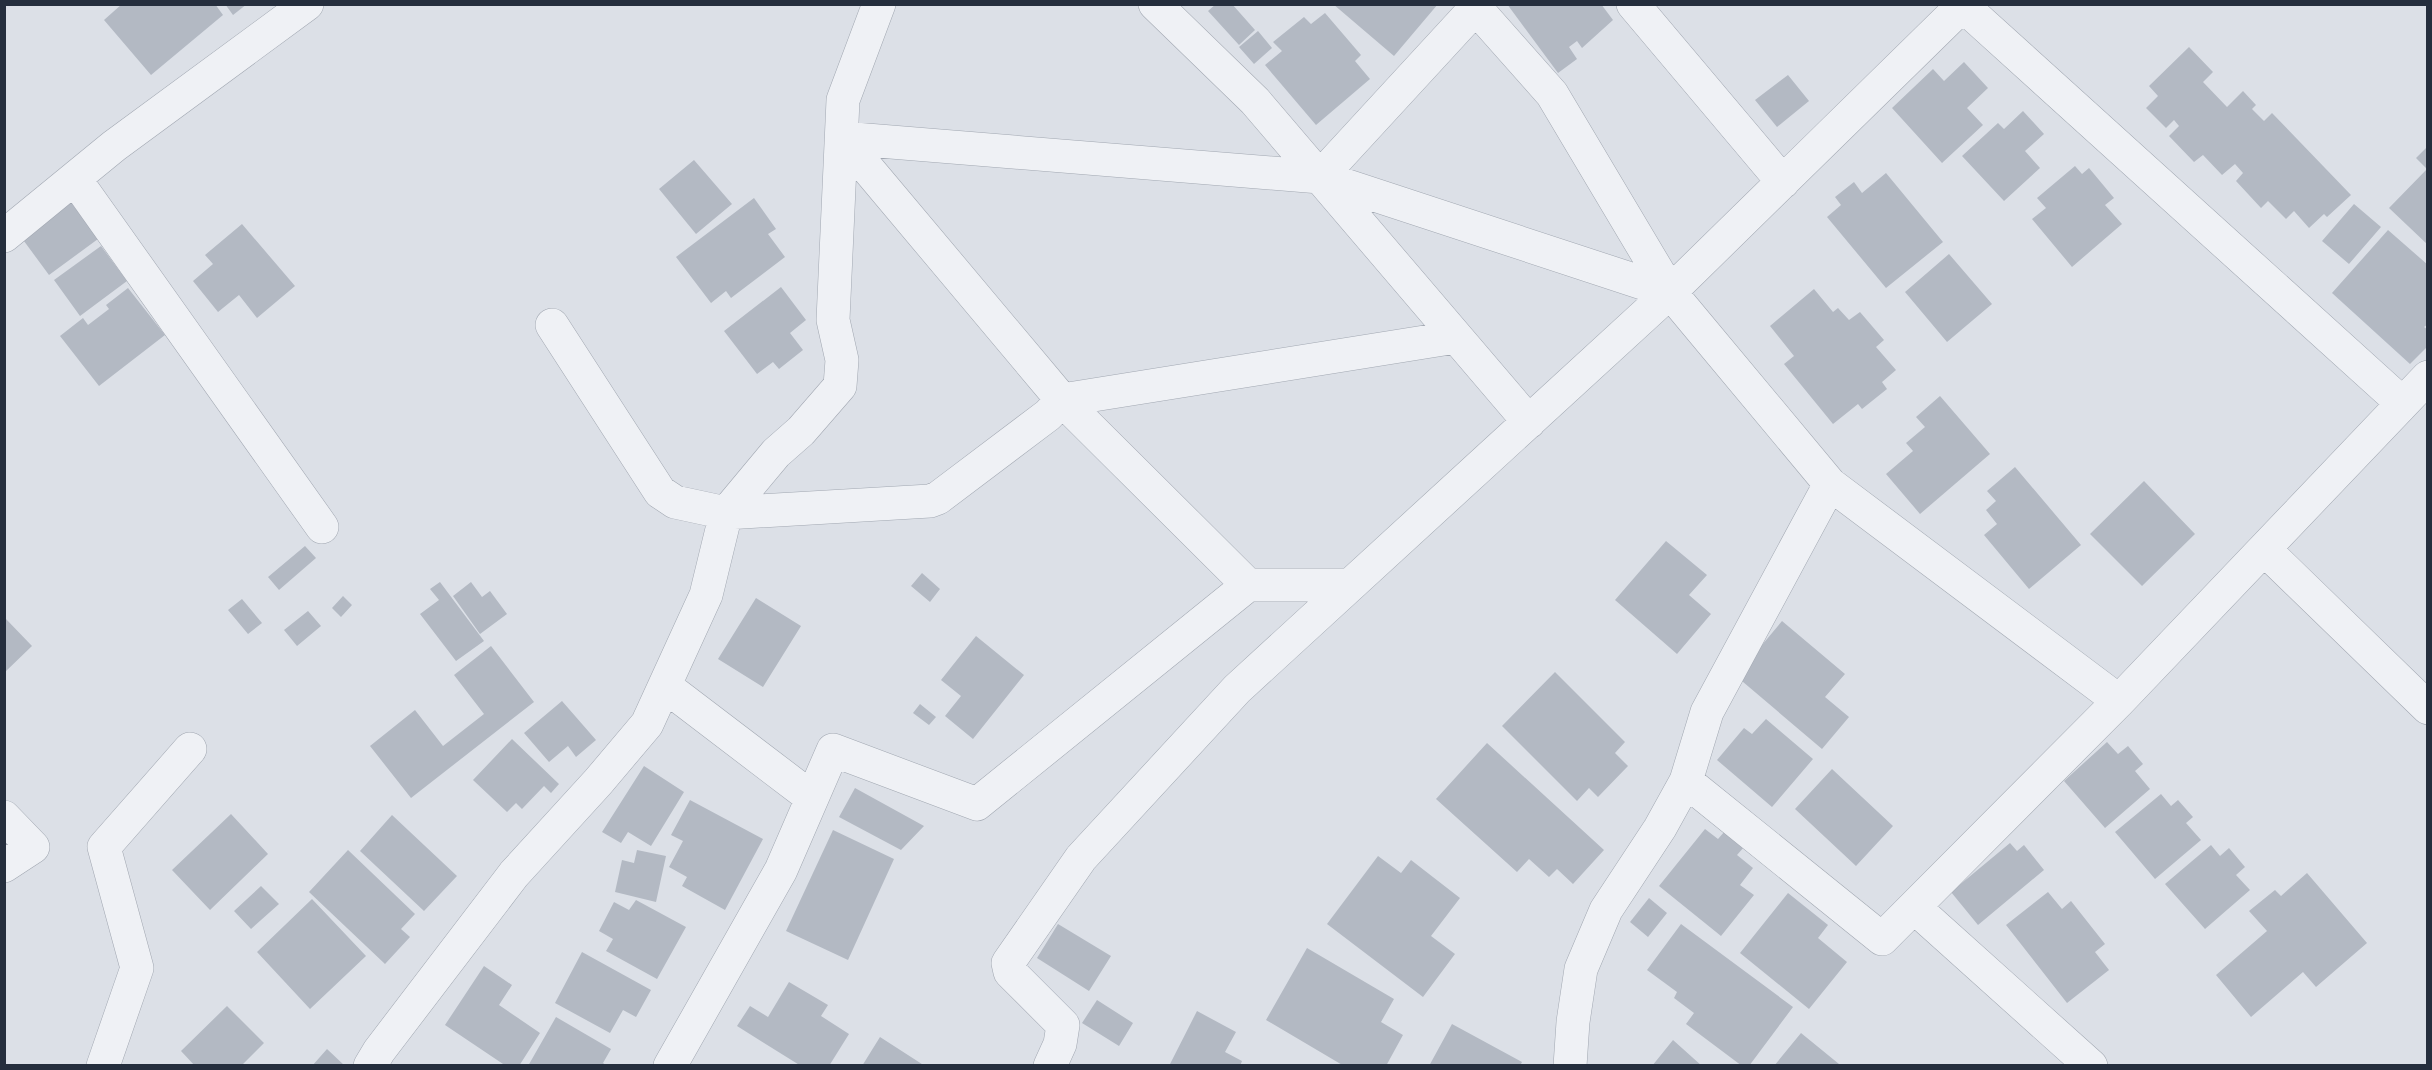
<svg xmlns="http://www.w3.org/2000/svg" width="2432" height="1070" font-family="Rubik,sans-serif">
<rect width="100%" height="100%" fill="#dce0e7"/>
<!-- building -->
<path fill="#b3b9c3" d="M122,4H215L223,15L151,75L104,20Z
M225,4H247L233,15Z
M1216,4H1232L1255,30L1239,45L1208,11Z
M1333,4H1438L1394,56Z
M1507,4H1601L1613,20L1582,48L1577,41L1569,47L1577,59L1558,73Z
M1325,13L1361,55L1355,61L1370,79L1316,125L1265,65L1282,51L1273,42L1304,17L1311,24Z
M1258,31L1272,48L1254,64L1239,47Z
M2189,47L2213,72L2203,82L2227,107L2243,91L2256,105L2252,109L2264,121L2272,113L2351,195L2327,217L2324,214L2309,228L2294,211L2286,219L2268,201L2261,208L2236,181L2243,173L2235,164L2222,175L2203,155L2194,162L2169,136L2179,126L2174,120L2166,128L2146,108L2158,96L2149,86Z
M1964,62L1988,88L1967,108L1983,125L1942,163L1892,108L1933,69L1944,81Z
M1788,75L1809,101L1777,127L1755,100Z
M2023,111L2044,134L2025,151L2040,168L2004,201L1962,156L1998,123L2004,129Z
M2428,146V245L2389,208L2427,169L2416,158Z
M694,160L732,204L696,234L659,189Z
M2075,166L2082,174L2089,168L2114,198L2105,205L2122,224L2072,267L2032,219L2046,208L2037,198Z
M1886,173L1943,242L1886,288L1827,217L1841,205L1835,197L1854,182L1862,193Z
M754,198L776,229L768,234L785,257L731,298L726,291L711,303L676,257Z
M70,201L98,239L49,275L21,237Z
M2354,204L2381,227L2349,264L2322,241Z
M242,224L295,286L257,318L239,295L218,312L193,281L213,264L205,255Z
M2388,230L2428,265V324L2424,327L2428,330V346L2410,364L2332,293Z
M101,246L127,281L80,316L54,280Z
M1949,254L1992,304L1947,342L1905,292Z
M781,287L806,320L790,333L803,350L779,369L773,362L757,374L724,331Z
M128,288L165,335L99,386L60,336L83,318L88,325L109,309L106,305Z
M1814,289L1833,312L1838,308L1849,320L1860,312L1884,340L1876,347L1896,370L1882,382L1887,389L1862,409L1858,404L1833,424L1784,364L1794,356L1770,326Z
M1940,396L1990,454L1920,514L1886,474L1913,451L1906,443L1925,427L1916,417Z
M2015,467L2081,545L2029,589L1984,535L1997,524L1986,510L1996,501L1987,491Z
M2144,481L2195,534L2142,586L2090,534Z
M1666,541L1707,575L1689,595L1711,614L1677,654L1615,600Z
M305,546L316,558L279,590L268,577Z
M922,573L940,589L930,602L911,586Z
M440,582L484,641L456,661L420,614L439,600L430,589Z
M471,582L482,597L490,591L507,614L480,634L453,596Z
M343,596L352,605L341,617L332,608Z
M756,598L801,626L763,687L718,659Z
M242,599L262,623L248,634L228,610Z
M308,611L321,626L297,646L284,630Z
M6,619L32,646L4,673V620Z
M1782,621L1845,674L1825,697L1849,717L1822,749L1736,676Z
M976,636L1024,675L973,739L945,716L961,696L941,680Z
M491,646L534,702L411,798L370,746L415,710L443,746L484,714L454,675Z
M1555,672L1625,742L1615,753L1628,766L1598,797L1589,788L1577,801L1502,726Z
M562,701L596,740L576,757L568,746L549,762L524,733Z
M920,704L936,717L929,725L913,713Z
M1766,719L1813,759L1772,807L1717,760L1744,728L1752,734Z
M512,739L559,784L551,793L544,786L522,809L516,803L507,812L473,780Z
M2107,742L2118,754L2128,746L2143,764L2135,771L2150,789L2105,828L2064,781Z
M1487,743L1604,850L1573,884L1557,869L1549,877L1529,859L1517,872L1436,799Z
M644,766L684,792L651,846L628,832L621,843L602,832Z
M1832,769L1893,826L1856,866L1795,809Z
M855,788L924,826L901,850L839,817Z
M2161,794L2171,806L2178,800L2193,817L2186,823L2201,840L2155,879L2115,832Z
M690,800L763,839L725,910L682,886L687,877L669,867L683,841L671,835Z
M231,814L268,854L210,910L172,870Z
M392,815L457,876L424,911L360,851Z
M1705,829L1718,839L1725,831L1744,847L1737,855L1753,868L1740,885L1754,895L1721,936L1659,886Z
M833,830L894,859L848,960L786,931Z
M2010,843L2017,851L2024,845L2044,870L1978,925L1951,892Z
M2211,845L2220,856L2229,848L2245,867L2236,875L2250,890L2205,929L2165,884Z
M348,850L415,914L401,929L410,937L385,964L309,892Z
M637,850L666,856L656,902L615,892L622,860L634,863Z
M1378,856L1401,873L1411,860L1460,898L1431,936L1455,954L1423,997L1327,924Z
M2307,873L2367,943L2316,987L2303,972L2251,1017L2216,975L2267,931L2249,911L2275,890L2281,896Z
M261,886L279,904L251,929L234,911Z
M2048,892L2062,909L2071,901L2105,944L2095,952L2109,970L2067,1003L2006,925Z
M1788,893L1828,925L1818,938L1847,962L1809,1009L1740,953Z
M1649,898L1667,913L1648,937L1630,922Z
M312,899L366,956L310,1009L257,952Z
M636,900L686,927L657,979L606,951L613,939L599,931L614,902L629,910Z
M1058,924L1111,956L1089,991L1037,958Z
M1681,924L1793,1007L1749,1066H1742L1686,1024L1694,1013L1674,998L1677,992L1647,970Z
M1307,948L1394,999L1381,1022L1403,1035L1386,1066H1344L1266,1020Z
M582,952L651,990L636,1017L623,1010L610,1033L555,1003Z
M484,966L512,985L499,1005L540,1033L519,1066H506L445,1025Z
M789,982L828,1005L821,1016L849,1034L829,1066H801L737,1026L750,1006L768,1017Z
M1097,1000L1133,1023L1119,1046L1082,1023Z
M227,1006L264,1043L241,1066H195L181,1051Z
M1197,1011L1236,1032L1225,1052L1242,1061L1240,1066H1169Z
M556,1017L611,1049L603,1063L607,1066H528Z
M1452,1024L1522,1062L1520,1066H1429Z
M1801,1033L1839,1064L1837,1066H1774Z
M880,1037L925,1066H862Z
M1673,1040L1702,1066H1652Z
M327,1049L345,1066H312Z"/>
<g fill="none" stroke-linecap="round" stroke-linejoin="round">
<defs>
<path id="minor" d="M1155,4L1255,101L1529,422
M1633,4L1783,182
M1961,4L2402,403
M842,138L1320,177L1670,292
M842,138L1062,400L1248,585
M1320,177L1471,13L1474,12L1482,15L1552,94L1670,292L1830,484L2119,701
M75,179L322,527
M4,236L114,146L307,4
M552,325L660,492L675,502L726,513L930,501L938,498L1048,415L1062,400L1456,337
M2264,549L2428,708
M665,686L812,798
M1686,781L1882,939L2119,701L2428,377
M4,817L33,847L4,866
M1914,907L2091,1066
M103,1066L137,968L104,847L190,749
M370,1066L379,1051L514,874L598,782L647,724L706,595L726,513L776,453L801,431L840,386L842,360L833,320L843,100L879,4
M670,1066L781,870L833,750L977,804L1248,585H1350
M1050,1066L1060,1044L1063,1025L1010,972L1008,963L1081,858L1237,689L1670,292L1964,4
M1570,1066L1573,1022L1581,969L1606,910L1660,828L1686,781L1707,712L1830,484"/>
</defs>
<!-- minor casing -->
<use href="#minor" stroke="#a1a7b1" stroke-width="34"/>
<!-- minor -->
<use href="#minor" stroke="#eff1f5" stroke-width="33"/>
</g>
<!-- border -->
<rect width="2432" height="1070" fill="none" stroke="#252e3d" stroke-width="12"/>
</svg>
